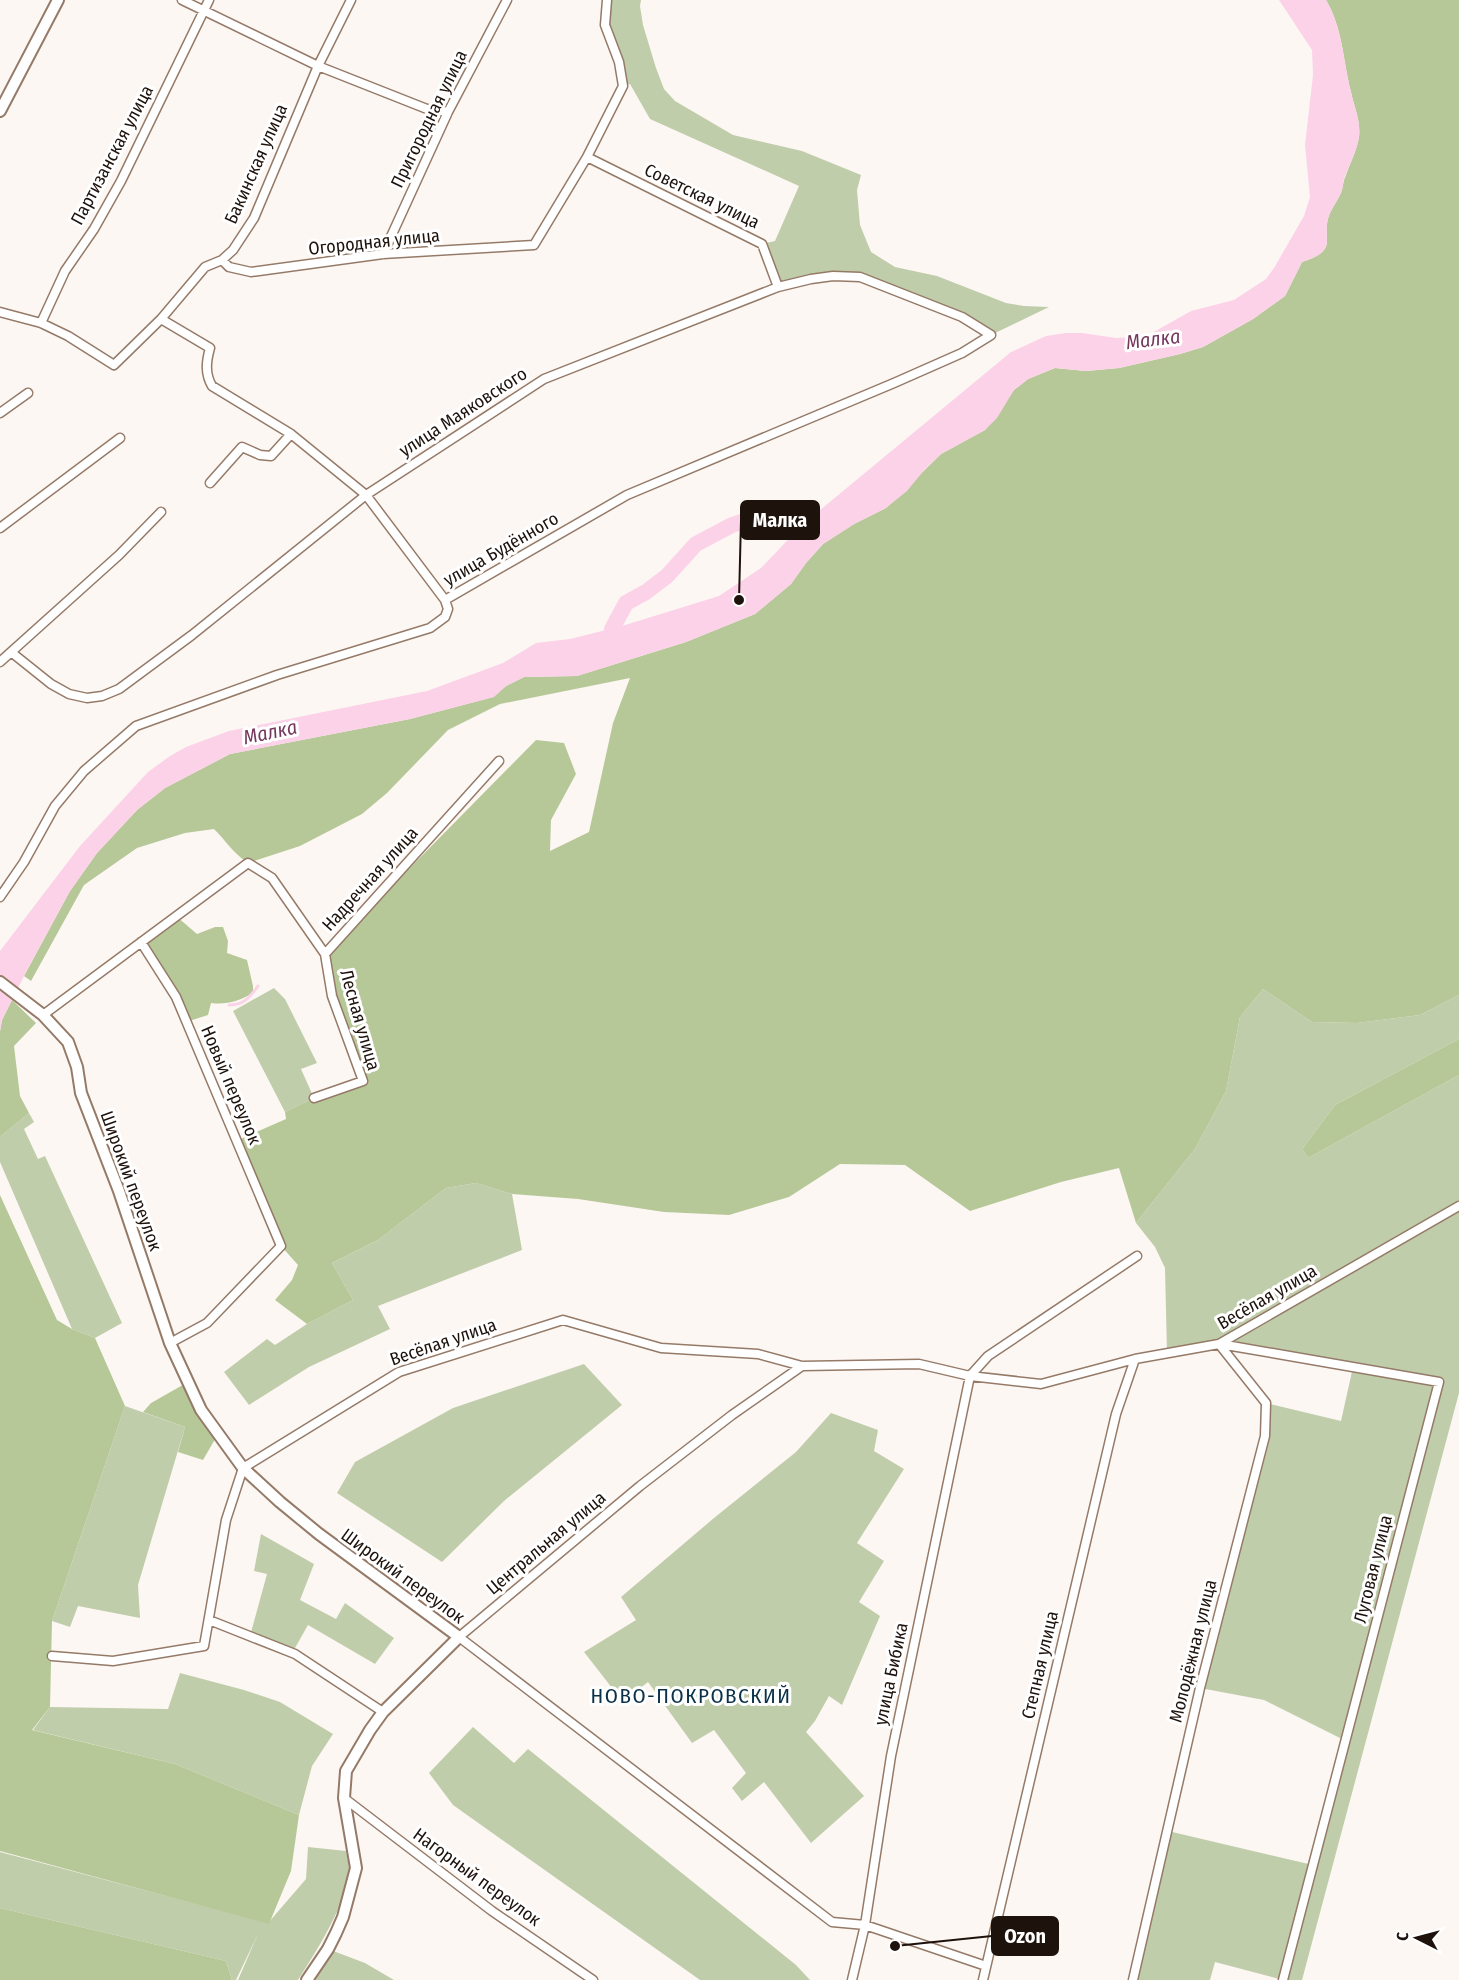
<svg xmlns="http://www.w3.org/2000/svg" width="1459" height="1980" font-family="'Fira Sans Condensed',sans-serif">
<rect width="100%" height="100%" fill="#fdf7f3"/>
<!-- green -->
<path fill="#c0cdaa" d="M607,0H641L640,6L643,25L656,68L664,89L675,101L733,135L802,151L861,175L857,190L860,225L871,252L895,267L937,276L1006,303L1024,306L1049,307L991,335L962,317L860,277L833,276L778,287L762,244L775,241L799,186L650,119L630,84L623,86L605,25Z
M274,988L285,999L317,1063L301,1069L314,1098L285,1112L233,1011Z
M1263,989L1312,1022L1357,1023L1420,1015L1459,995V1039L1335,1105L1302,1149L1308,1158L1459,1075V1393L1302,1980H1283L1215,1962L1210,1980H1133L1168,1831L1313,1865L1346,1741L1264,1700L1200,1688L1265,1436L1266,1403L1341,1421L1353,1367L1219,1344L1167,1353L1165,1268L1155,1247L1136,1223L1195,1149L1226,1091L1240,1017Z
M29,1113L34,1122L24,1129L38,1159L45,1156L122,1323L95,1338L72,1329L0,1162V1137Z
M476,1183L512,1194L522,1250L378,1306L390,1329L309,1367L249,1405L224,1372L267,1339L275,1345L307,1324L353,1300L332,1263L378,1240L446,1188Z
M584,1364L622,1405L504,1501L442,1562L337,1493L355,1462L453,1408Z
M125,1406L185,1427L138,1585L140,1618L78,1606L70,1627L52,1621Z
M831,1413L878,1430L874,1451L904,1469L857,1543L884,1561L859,1602L880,1616L842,1705L829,1696L815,1721L806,1732L864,1796L811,1843L764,1782L742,1801L732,1788L746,1773L714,1730L692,1743L648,1682L623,1702L584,1652L636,1620L621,1597L714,1518L796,1452Z
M261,1534L314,1564L300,1600L336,1619L345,1603L394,1638L375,1664L308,1625L295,1648L290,1652L250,1636L267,1574L254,1571Z
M180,1673L244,1690L280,1702L333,1734L312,1766L299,1815L175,1764L33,1730L50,1707L168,1709Z
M473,1727L514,1763L528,1749L796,1965L810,1980H700L453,1805L429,1773Z
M308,1847L346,1851C347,1857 349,1863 349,1869C350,1899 314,1955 298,1980H238L258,1934L236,1980H232L226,1961L0,1908V1852L268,1923L306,1879Z
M328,1949L365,1963L394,1980H307Z"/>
<!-- forest -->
<path fill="#b7c898" d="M1326,0H1459V995L1420,1015L1357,1023L1312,1022L1263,989L1240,1017L1226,1091L1195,1149L1136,1223L1119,1168L1061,1182L970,1211L905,1165L840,1164L789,1197L729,1215L664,1212L578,1199L512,1194L476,1183L446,1188L378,1240L332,1263L353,1300L307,1324L275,1300L292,1280L298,1265L281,1246L236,1141L286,1119L285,1112L314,1098L362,1081L332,996L325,954L536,740L564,743L576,774L551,820L550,851L589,832L613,723L630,678L500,704L448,730L387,793L362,814L300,846L248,863C234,854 226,841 214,829L185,833L137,848L84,885L31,981L24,976L70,891L97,853L137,810L165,788L230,754L410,719L493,697L506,686L524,677L577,676L686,642L755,614L791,584L806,563L823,544L854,524L886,508L941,454L985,430L1014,390L1028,379L1055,368L1086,371L1119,368L1180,354L1203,347L1253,319L1285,296L1302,262C1342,249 1319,239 1330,213C1333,206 1338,200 1341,193C1343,187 1343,181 1346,175C1350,163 1357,150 1359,137C1361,121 1354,107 1351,92C1343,61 1343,29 1326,0Z
M176,916L197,934L215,927H223L228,941L227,953L247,960L253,986V993C239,1001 227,1005 211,1003L208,1015L186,1022L141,942Z
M12,1000L36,1023L14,1046L20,1096L29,1113L0,1137V1031L2,1020Z
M1459,1039V1075L1308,1158L1302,1149L1335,1105Z
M0,1195L57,1320L72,1329L95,1338L125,1406L52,1621L50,1707L32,1730L175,1764L299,1815L291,1871L269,1924L0,1851Z
M188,1382L218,1434L203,1460L178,1452L185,1427L143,1412L151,1403Z
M0,1908L226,1961L232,1980H0Z"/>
<!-- water -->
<path fill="#fbd2e8" d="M1279,0H1326C1343,29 1343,61 1351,92C1354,107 1361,122 1359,137C1357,150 1350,163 1345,176C1343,181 1343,188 1341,193C1338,200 1333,206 1330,213C1319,239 1342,249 1302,262L1285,296L1253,319L1203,347L1180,354L1119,368L1086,371L1055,368L1028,379L1014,390L997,418L985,430L941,454L925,469L907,491L886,508L854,524L823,544L806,563L791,584L755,614L686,642L577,676L524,677L506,686L494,697L410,719L230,754L165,788L137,810L97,853L70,891L28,968L2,1020L0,1031V951L80,846L148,772L170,756L186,747L229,731L427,691L503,663L536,643L570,639L622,626L719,596L761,568L802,525L1011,352L1046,336L1066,333H1082L1116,338L1136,337L1152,333L1191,311L1234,300L1266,279L1274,268L1304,216L1310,197L1305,145L1313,75L1312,50Z"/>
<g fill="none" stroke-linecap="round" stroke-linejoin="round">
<!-- stream -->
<path stroke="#fbd2e8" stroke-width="3" d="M229,1005C244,1005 249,998 258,986"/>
<!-- river -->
<path stroke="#fbd2e8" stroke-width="16" d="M610,639L612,629L626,603L646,592L667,576L696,544L732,525L769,513L823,527"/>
<defs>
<path id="minor" d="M182,0L318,66L427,109L448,112
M587,157L762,244L778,287
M383,254L448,112L507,0
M222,260L229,267L251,272L383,254L534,245L587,157L623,86L619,62L605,25L607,0
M0,312L41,323L68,336L114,365L161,319L210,348C206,362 205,374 212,386L291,434L366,495L445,600
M161,319L205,267L222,260L233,250L254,218L318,66L351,0
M41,323L65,271L94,229L121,181L209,0
M0,413L28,393
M210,483L242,447L260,455L271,456L291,434
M0,528L120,438
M0,662L119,555L161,512
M0,897L24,862L55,806L84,771L136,726L277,675L430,628L445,617L448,609L445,600L627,495L894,383L962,353L991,335L962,317L860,277L833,276L811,279L778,287L544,379L366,495L192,635L119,689L102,696L87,698L69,694L51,684L11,652
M141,942L176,997L281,1246L207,1323L170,1343
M43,1015L248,863L272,878L325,954L499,761
M314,1098L363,1081L332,996L325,954
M1220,1344L1439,1382L1283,1980
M802,1366L732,1415L640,1486L459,1637L832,1922L865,1925L986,1966
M209,1620L295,1654L383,1712
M52,1656L113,1661L204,1646L226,1520L243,1468L399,1372L563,1320L661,1348L758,1354L802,1366L919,1364L970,1376L988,1356L1137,1256
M344,1798L492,1911L593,1980
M852,1980L865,1925L891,1756L970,1376L1041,1384L1135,1359L1219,1344L1459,1206
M983,1980L1116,1414L1135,1359
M1133,1980L1200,1688L1265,1436L1266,1403L1219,1344"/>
<path id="tertiary" d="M0,111L58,0
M0,982L43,1015L68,1042L77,1067L81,1093L119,1191L170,1343L201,1410L243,1468L280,1502L319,1534L459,1637L383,1712L370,1730L346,1771L344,1798L356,1868L343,1917L336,1933L328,1949L307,1980"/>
</defs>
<!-- minor casing -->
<use href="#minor" stroke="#957a68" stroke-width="11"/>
<!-- tertiary casing -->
<use href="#tertiary" stroke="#957a68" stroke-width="14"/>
<!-- minor -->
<use href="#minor" stroke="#fff" stroke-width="8"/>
<!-- tertiary -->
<use href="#tertiary" stroke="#fff" stroke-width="10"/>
</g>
<g text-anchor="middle" stroke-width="6" stroke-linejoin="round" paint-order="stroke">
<!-- street labels -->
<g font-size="18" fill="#1d120c" stroke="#fff">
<text transform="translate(429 119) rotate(-64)" y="6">Пригородная улица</text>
<text transform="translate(112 155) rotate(-62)" y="6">Партизанская улица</text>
<text transform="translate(256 164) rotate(-66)" y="6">Бакинская улица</text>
<text transform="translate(702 196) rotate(26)" y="6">Советская улица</text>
<text transform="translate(374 242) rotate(-6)" y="6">Огородная улица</text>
<text transform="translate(463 412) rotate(-33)" y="6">улица Маяковского</text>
<text transform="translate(501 549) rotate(-30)" y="6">улица Будённого</text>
<text transform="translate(370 879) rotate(-48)" y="6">Надречная улица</text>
<text transform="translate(360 1020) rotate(74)" y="6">Лесная улица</text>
<text transform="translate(231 1085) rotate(67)" y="6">Новый переулок</text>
<text transform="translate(131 1181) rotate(70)" y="6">Широкий переулок</text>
<text transform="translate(1267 1297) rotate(-30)" y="6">Весёлая улица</text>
<text transform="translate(443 1342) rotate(-19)" y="6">Весёлая улица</text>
<text transform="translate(546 1543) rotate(-40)" y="6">Центральная улица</text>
<text transform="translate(1373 1569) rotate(-76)" y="6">Луговая улица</text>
<text transform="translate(403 1576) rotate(36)" y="6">Широкий переулок</text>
<text transform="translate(1193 1651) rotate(-76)" y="6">Молодёжная улица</text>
<text transform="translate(1040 1665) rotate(-77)" y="6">Степная улица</text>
<text transform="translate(891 1674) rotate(-78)" y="6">улица Бибика</text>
<text transform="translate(477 1877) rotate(36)" y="6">Нагорный переулок</text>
</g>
<!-- water labels -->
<g font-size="20" font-style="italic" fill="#74385c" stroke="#fff">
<text transform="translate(1153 339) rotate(-7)" y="7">Малка</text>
<text transform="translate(270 732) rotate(-12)" y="7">Малка</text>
</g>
<!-- quarter labels -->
<g font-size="21" letter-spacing="1.5" fill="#0a3149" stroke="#fff">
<text x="691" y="1703">НОВО-ПОКРОВСКИЙ</text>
</g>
</g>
<!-- callouts -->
<path fill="none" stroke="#1d120c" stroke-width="2" d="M739 600L741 520M895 1946L992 1936"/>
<g fill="#1d120c" stroke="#fff" stroke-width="2">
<circle cx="739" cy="600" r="6"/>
<circle cx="895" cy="1946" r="6"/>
</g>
<g fill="#1d120c" stroke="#1d120c" stroke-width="2">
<rect x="741" y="501" width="78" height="38" rx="6"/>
<rect x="992" y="1917" width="66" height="38" rx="6"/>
</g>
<g font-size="20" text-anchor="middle" font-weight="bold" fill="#fff">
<text x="780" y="527">Малка</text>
<text x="1025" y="1943">Ozon</text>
</g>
<!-- north arrow -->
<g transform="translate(1417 1938) rotate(276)" stroke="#ffffff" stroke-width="4.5" paint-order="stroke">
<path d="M0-4.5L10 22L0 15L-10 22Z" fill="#1d120c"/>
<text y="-9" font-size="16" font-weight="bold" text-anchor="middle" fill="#1d120c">С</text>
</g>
</svg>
